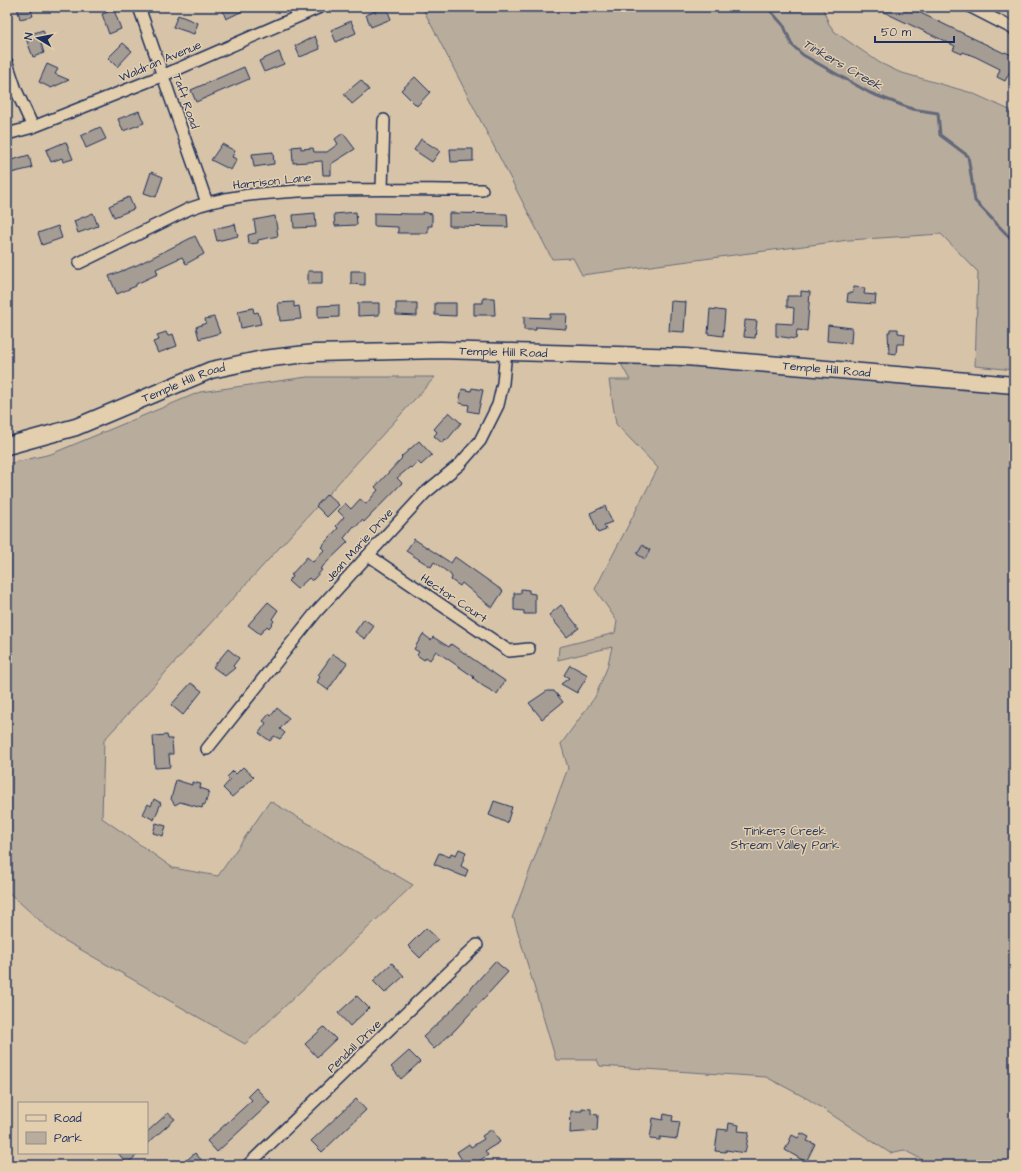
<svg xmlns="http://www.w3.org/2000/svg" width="1021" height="1172" font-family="'Architects Daughter',sans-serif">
<rect width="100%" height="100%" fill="#d7c4a8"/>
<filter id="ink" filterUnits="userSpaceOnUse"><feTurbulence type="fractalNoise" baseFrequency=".025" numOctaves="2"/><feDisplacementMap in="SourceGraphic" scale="8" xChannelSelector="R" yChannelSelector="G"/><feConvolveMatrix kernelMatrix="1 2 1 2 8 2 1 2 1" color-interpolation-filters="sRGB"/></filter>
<g filter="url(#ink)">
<!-- green -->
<path fill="#b8ac9c" stroke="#6a6e7d" d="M422,7H822L829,24L835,32L880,63L899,72L972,93L1014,112V370L975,366L978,272L941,234L849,240L582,275L573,258L552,259Z
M673,362L1014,387V1165H932L904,1150L890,1153L808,1099L766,1077L600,1066L597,1060H556L514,919L512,918L568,768L561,744L595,697L607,668L612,647L558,660L559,647L615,633L617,621L595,589L658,468L616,424L609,380H630L621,364Z
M307,377H435L104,740L102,818L173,868L218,876L270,801L413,885L245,1044L57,936L7,891V464L51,454L200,392Z"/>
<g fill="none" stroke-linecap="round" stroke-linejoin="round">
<!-- stream -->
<path stroke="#62677a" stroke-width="3" d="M767,7L784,26L792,45L803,55L870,93L912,109L938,113L940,135L968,156L975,201L1014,242"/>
</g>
<!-- building -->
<path fill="#a59c94" stroke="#1b2f5e" d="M17,7H30L33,16L20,19Z
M221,7H251L226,19Z
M386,7L391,19L371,27L366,15Z
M873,7H908L1004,53L1005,52L1014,56V64L1005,81L997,77L1000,69L976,57L963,52L962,54L953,50L955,46Z
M114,10L121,29L109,34L102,14Z
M178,15L198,23L194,34L173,27Z
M351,21L356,33L336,42L331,30Z
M43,30L47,41L41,43L44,53L33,57L25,36Z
M315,36L320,49L300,57L295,46Z
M123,43L132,51L117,67L108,58Z
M279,52L284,64L264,72L259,61Z
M47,64L58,69L55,74L69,80L51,88L39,82Z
M244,67L249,79L196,102L191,90Z
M415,77L430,92L417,106L401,90Z
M361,80L369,90L352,104L344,94Z
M139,111L144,123L123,131L118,119Z
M100,127L106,139L86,148L81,136Z
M343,133L355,149L331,164V175H323L322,161L293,163L292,147L301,146V149L313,148L314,152H327L338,144L335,139Z
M421,139L440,151L432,162L414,150Z
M65,142H66L73,159L63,162L62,158L51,162L46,150Z
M222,144L235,151L232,157L237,159L231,170L211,160Z
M450,149H473V161L451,162Z
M273,152L274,164L254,167L252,154Z
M29,155L32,168L11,173L8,161Z
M151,172L163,177L156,197L144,193Z
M129,197L134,209L114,217L109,206Z
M356,212L357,225L335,226L334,214Z
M423,212L432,214V226H428V233H398V227L374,226V213L411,214H423Z
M93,213L98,226L78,233L74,221Z
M315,213L316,227L294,228L293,215Z
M449,213L507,214L508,227L449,226Z
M275,216L278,236L258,240V243L249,244L248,235L256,233L254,220Z
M235,224L238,236L217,241L214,229Z
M58,226L62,238L42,245L38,233Z
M195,236L204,254L186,264L182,257L156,269L158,274L136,284V286L117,294L109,276L137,265Z
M308,271H322V284H308Z
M351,271H365V285L351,284Z
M854,287L865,288L864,294L876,295L875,304L847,302L848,293H853Z
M801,291L810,292L807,331L797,330L796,339L776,336V323L793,324L794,308L787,307V296H801Z
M483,298H494L495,315H474V303H483Z
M671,301L686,302L684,332L669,331Z
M294,302V307L299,306L301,319L280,321L278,303Z
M358,303H379V315L358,316Z
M396,303H417V316L396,315Z
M435,303H456V316L435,315Z
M339,305V317L318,318V306Z
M253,308L254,313L258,312L261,324L241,328L238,311Z
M710,309L725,311L723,336L708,334Z
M550,314H567L566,329L536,327V330H524V317L550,318Z
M214,317L220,333L199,339L196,327L206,323L205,319Z
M745,320L757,321L755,338L744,337Z
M828,325L852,328L851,343L827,341Z
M890,329H898V333L905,334L904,344H897L896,354L889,353L888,332H890Z
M166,332L168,336L173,334L177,346L158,353L153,342L159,340L157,335Z
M472,388L483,390L478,413L468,411L469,405L459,403L462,389L471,391Z
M449,412L461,423L447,440L445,439L442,443L434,436L437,432L434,429Z
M419,441L432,455L421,465L418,462L411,468L410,467L397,478L402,483L364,522L362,520L356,527L354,526L344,538L348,542L320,569L322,570L312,581L309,578L297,589L288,581L293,576L291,575L307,557L313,562L324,550L321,547L338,528L336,526L344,517L338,511L345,503L351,509L360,499L366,504L378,490L375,487L402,458L401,457Z
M327,494L339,505L327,517L316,506Z
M605,506L612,522L604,525L606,530L598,533L590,513Z
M414,539L451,563L455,557L503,591L492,608L462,583L460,586L451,580L452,577L450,574L434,562L431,567L406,551Z
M642,545L650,550L645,559L637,554Z
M521,589L529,590V593L535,594V614H524V611L514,610V593H521Z
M268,602L278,610L272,619L274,621L269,628L267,626L260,634L248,625Z
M561,605L579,628L567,637L549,615Z
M364,619L374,626L365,639L355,632Z
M423,634L431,640L433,637L449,647L451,644L505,681L497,694L483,686L473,678L474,677L436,651L430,660L426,657L424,660L417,655L419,652L414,649Z
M228,649L239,658L233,666L235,668L225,676L213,667Z
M333,654L347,663L328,690L317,682L320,677L318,675Z
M570,665L588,675L577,693L561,684L569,678L564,675Z
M191,683L202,691L183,715L171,705Z
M547,691H554L563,702L542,719L529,703Z
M277,708L289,718L280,729L285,733L280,739L274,736L270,741L259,733L266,723L263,721L269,714L271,716Z
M167,735L168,739H172L173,754H169L170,767L155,768L153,736Z
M243,767L254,777L232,797L223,788L230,780L227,777L233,771L236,774Z
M176,780L192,785V782L201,784L200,788L209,791L205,805L203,804L202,808L180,802L175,805L171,799Z
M154,799L161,803L154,820L143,814L148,804L151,806Z
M494,801L512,807L507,823L489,815Z
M156,823L166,826L163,836L153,833Z
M459,849L466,852L461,866L468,870L465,877L434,864L439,853L450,857L451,853L456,855Z
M426,928L438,939L420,958L408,946Z
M495,961L508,972L455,1030L434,1049L423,1037L452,1010Z
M392,963L404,976L385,993L373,981Z
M357,996L369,1008L350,1026L338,1013Z
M324,1027L336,1039L317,1057L305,1044Z
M409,1051L420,1062L401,1079L391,1067Z
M256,1088L270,1103L217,1152L207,1141L252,1100L248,1096Z
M356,1099L366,1110L322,1152L311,1141Z
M582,1108L591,1109V1114L598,1115L597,1131L570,1133L571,1111H582Z
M168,1113L175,1119L147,1144V1132Z
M664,1114L673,1116L672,1121L680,1122L677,1139L660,1137V1140L650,1139L653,1118L663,1120Z
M729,1123L739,1125L738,1131L749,1132L745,1153L726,1150V1152L715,1151L718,1129L728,1130Z
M492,1129L500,1142L485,1151L488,1155L473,1165H465L457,1152L469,1144L471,1147L484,1139L482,1136Z
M801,1133L809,1137L807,1141L815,1144L806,1162L785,1150L792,1135L798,1138Z
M118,1153H139L127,1164Z
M195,1153L206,1165H181Z"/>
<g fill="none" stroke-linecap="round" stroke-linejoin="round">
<defs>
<path id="street" d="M139,7L207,203
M971,7L1014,29
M7,63L16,90L33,127
M7,134L33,127L164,75L320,7
M382,189L384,120
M79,263L189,209C223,196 263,193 299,191C360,188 421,190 482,190
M368,555L509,651L529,649
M207,749L317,611L425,493L460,464L480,441L498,405L503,383L506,351
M248,1165L477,945"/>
<g id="secondary">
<path id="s1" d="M7,446L76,427L211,370L263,359L315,353L440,350L686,357L1014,385"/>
</g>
</defs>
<!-- street casing -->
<use href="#street" stroke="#1b2f5e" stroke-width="14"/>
<!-- secondary casing -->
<use href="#secondary" stroke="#1b2f5e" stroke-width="19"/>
<!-- street -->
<use href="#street" stroke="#e3cead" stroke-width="11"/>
<!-- secondary -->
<use href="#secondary" stroke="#e3cead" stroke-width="16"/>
</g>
</g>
<g text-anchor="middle" stroke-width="3" stroke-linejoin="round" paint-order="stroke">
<!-- street labels -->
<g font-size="12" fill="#1b2f5e" stroke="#e3cead">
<text transform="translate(160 61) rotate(-23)" y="4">Waldran Avenue</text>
<text transform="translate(186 101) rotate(71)" y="4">Taft Road</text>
<text transform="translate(272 181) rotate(-6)" y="4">Harrison Lane</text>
<text dy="4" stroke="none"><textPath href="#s1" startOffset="512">Temple Hill Road</textPath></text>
<text dy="4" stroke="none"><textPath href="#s1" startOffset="836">Temple Hill Road</textPath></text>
<text dy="4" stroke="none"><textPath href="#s1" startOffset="188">Temple Hill Road</textPath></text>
<text transform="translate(359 545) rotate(-48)" y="4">Jean Marie Drive</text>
<text transform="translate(454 598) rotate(34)" y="4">Hector Court</text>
<text transform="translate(354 1046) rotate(-44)" y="4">Pendall Drive</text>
</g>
<!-- park labels -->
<g font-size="12" fill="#2b3c64" stroke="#e3cead">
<text x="785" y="835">Tinkers Creek<tspan x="785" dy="14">Stream Valley Park</tspan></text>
</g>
<!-- water labels -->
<g font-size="13" font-style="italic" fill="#2d3d65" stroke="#e3cead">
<text transform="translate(843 64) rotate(30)" y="5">Tinkers Creek</text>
</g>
</g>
<!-- margin -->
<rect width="1021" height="1172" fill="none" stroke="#e3cead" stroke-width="24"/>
<rect x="12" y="12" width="997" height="1148" fill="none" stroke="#1b2f5e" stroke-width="1.5" filter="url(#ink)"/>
<!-- legend -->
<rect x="18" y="1102" width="130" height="52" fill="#e3cead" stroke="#938e8d"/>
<rect x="26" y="1115" width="20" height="6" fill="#e3cead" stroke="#938e8d"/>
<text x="54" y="1122" font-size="12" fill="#1b2f5e">Road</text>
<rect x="26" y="1132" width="20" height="12" fill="#b8ac9c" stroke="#938e8d"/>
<text x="54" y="1142" font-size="12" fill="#1b2f5e">Park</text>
<!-- north arrow -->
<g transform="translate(38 38) rotate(280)" stroke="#e3cead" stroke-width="3" paint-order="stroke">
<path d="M0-3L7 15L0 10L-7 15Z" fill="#1b2f5e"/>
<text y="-6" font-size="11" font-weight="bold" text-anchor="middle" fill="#1b2f5e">N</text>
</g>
<!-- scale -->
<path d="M875 36v6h79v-6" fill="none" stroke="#1b2f5e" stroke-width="2"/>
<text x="881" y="36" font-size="12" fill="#1b2f5e" stroke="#e3cead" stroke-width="3" paint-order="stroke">50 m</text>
</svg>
